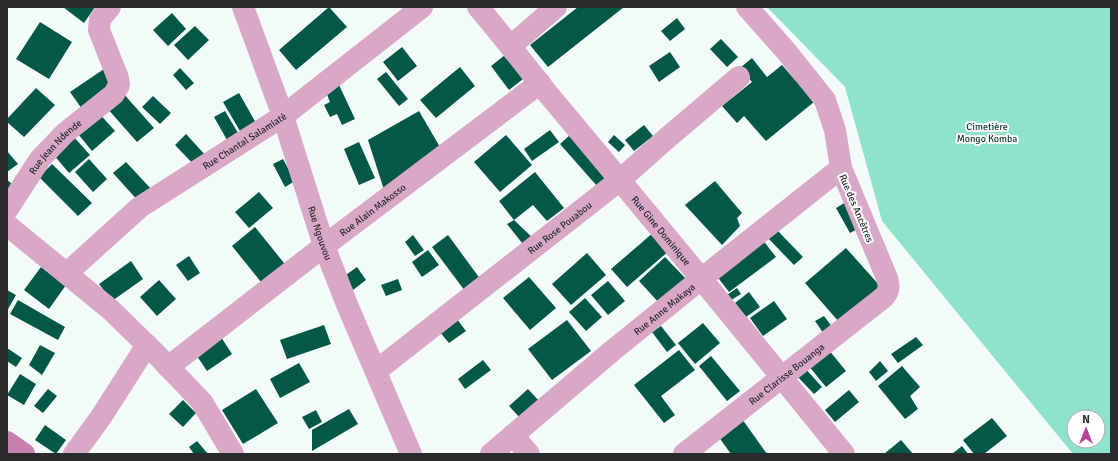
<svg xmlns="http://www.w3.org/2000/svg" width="1118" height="461" font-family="Signika,sans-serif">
<rect width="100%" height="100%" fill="#f3fbf9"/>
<!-- green -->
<path fill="#8fe3cc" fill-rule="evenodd" d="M767,7H1111V454H1073L882,221L845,87ZM1074,417H1098V441H1074Z"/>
<!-- building -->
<path fill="#045847" d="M63,7H95L84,23Z
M329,7L347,27L296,70L279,50Z
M578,7H624L548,67L530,45Z
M172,13L186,29L168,46L153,30Z
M677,18L685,29L670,41L661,31Z
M40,22L72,42L49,79L16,59Z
M195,26L209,40L188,60L174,45Z
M721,39L738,57L727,67L710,49Z
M402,47L417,66L398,81L383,62Z
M670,52L680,67L659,82L649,66Z
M505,55L523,79L509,90L491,66Z
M752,58L767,77L782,65L814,102L766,141L744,116L737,123L722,106L752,82L740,68Z
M460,67L475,86L436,118L420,100Z
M180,68L194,83L186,90L173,75Z
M104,69L117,85L82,109L70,92Z
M386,72L408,99L399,106L377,79Z
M339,85L355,119L342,125L337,114L330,117L324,105L330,102L326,92Z
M36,88L55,105L24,137L7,122V119Z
M122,92L154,128L137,142L106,107Z
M239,93L256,123L240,131L223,102Z
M153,96L171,113L160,124L142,107Z
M97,111L115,131L92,151L74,129Z
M225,111L238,133L227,140L214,117Z
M419,111L444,154L386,196L368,140Z
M644,125L653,136L634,151L625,140Z
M550,130L559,142L532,161L524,149Z
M186,134L208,158L197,168L175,145Z
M506,135L532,165L500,192L474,162Z
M570,135L607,178L597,186L560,144Z
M614,135L625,145L619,152L608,142Z
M73,136L90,155L69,173L53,154Z
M359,142L375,178L359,185L344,149Z
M7,151L18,164L7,172Z
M89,159L107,179L93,192L75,172Z
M283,159L295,181L285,187L273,164Z
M126,162L153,191L140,203L113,173Z
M52,164L92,203L78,216L39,177Z
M535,172L564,208L547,221L533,205L514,220L535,240L526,248L507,224L514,220L499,201Z
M7,180L11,183L8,197H7Z
M715,181L742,213L737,218L740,226L722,245L685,205Z
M259,192L273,208L249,228L235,212Z
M846,202L861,227L850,233L836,208Z
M255,227L288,268L265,287L232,246Z
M775,228L803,257L794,265L766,236Z
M654,232L670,250L627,287L611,269Z
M413,235L424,250L415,256L405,242Z
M448,235L481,280L465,291L432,247Z
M762,239L776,257L729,292L716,275Z
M846,248L880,286L839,322L805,283Z
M428,250L439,265L422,277L412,262Z
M587,253L606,275L571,305L552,284Z
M189,256L200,273L188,281L176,265Z
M665,257L687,280L661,305L639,281Z
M131,261L143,279L112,301L99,284Z
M41,267L66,285L49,309L24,290Z
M357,267L366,280L353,290L343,277Z
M529,277L556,308L530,330L503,298Z
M398,279L402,290L386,296L381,285Z
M159,280L176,299L157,316L140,297Z
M608,281L625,301L608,315L591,295Z
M737,288L741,294L728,302L724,297Z
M7,290L16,295L7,311Z
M749,292L760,307L746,317L735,303Z
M585,298L602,317L586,331L569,312Z
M18,300L65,327L58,340L10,314Z
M774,301L787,319L763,336L750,318Z
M824,316L833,328L824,334L815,321Z
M456,318L466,331L449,343L439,331Z
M567,320L591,351L552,380L528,349Z
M703,323L720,343L695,364L678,343Z
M324,325L331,344L287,359L280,340Z
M661,326L676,345L667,352L652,332Z
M221,337L232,354L207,371L195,353Z
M916,337L923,345L898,363L891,354Z
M40,345L55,353L42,375L29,365Z
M7,348L22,358L16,367L7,361Z
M828,349L846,371L826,387L808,365Z
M679,350L695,370L661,396L675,415L664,423L634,385Z
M711,356L740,391L727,401L699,366Z
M483,360L491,370L465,389L458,379Z
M880,361L888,371L876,381L869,372Z
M299,363L310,382L280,398L270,379Z
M803,366L822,387L814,394L794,373Z
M902,366L920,387L910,396L918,409L905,419L878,386Z
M20,374L36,384L24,405L7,395Z
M48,389L57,396L43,413L34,406Z
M256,389L278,423L243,444L222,410Z
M528,389L540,402L521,419L509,406Z
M849,390L859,402L835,422L825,410Z
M183,400L196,413L183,427L169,414Z
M349,409L358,424L312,451V430Z
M316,410L322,422L309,429L302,417Z
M992,418L1007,436L984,454H974L963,440Z
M742,419L767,454H731L718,436Z
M45,425L66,440L56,454L35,440Z
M901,440L913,454H884Z
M197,441L208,454H194L189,447Z
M962,446L968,454H952Z"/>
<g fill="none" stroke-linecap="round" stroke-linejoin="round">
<!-- street -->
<g stroke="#d9a8c6" stroke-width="22">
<path id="s1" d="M243,7L283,116L293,148L324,246L348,307L411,454"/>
<path id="s2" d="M478,7C502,35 525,65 548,94C648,213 746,333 844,454"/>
<path d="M511,46L556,7"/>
<path id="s3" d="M7,210L40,159L65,133L114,94L119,85L118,78L99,30L100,19L110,7"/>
<path d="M7,225L111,310L156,354L202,402L233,454"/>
<path id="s4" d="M67,273L140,207L283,116L422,7"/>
<path id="s5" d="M168,367L324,246L540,83"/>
<path id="s6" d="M376,371L620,180L666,139L739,77"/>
<path d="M513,435L529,454"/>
<path d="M74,454L101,417L147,345"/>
<path id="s7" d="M491,454L612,351L701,279L841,168"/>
<path id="s8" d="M684,454L884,297C890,290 889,286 887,278L841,168L835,130L825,100L786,51L747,7"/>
</g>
<!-- secondary -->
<path stroke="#c77fad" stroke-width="22" d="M7,442L24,454"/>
</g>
<g text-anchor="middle" stroke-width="4" stroke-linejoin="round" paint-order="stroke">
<!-- park labels -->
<g font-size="10" fill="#0d382e" stroke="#fff">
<text x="987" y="130">Cimetière<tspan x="987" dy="12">Mongo Komba</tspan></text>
</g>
<!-- street labels -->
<g font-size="10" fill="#292c2b" stroke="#fff">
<text dy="4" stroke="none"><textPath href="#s4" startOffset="222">Rue Chantal Salamiaté</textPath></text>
<text dy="4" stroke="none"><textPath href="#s3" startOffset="80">Rue jean Ndende</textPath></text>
<text transform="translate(857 208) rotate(67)" y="4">Rue des Ancêtres</text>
<text dy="4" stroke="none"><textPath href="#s5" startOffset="258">Rue Alain Makosso</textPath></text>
<text dy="4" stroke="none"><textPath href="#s6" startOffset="233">Rue Rose Pouabou</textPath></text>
<text dy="4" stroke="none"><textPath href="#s2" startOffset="289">Rue Gine Dominique</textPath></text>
<text dy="4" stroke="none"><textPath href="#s1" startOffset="239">Rue Ngouvou</textPath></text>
<text dy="4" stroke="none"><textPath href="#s7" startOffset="226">Rue Anne Makaya</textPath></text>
<text dy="4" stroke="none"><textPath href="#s8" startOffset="130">Rue Clarisse Bouanga</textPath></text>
</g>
</g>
<!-- border -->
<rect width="1118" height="461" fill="none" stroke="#292c2b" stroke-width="16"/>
<!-- north arrow -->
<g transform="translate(1086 429)"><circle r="19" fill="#ffffff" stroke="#a9abaa"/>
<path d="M0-3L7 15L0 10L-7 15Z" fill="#bb4397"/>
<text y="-6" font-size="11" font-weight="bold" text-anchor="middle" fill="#292c2b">N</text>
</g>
</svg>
